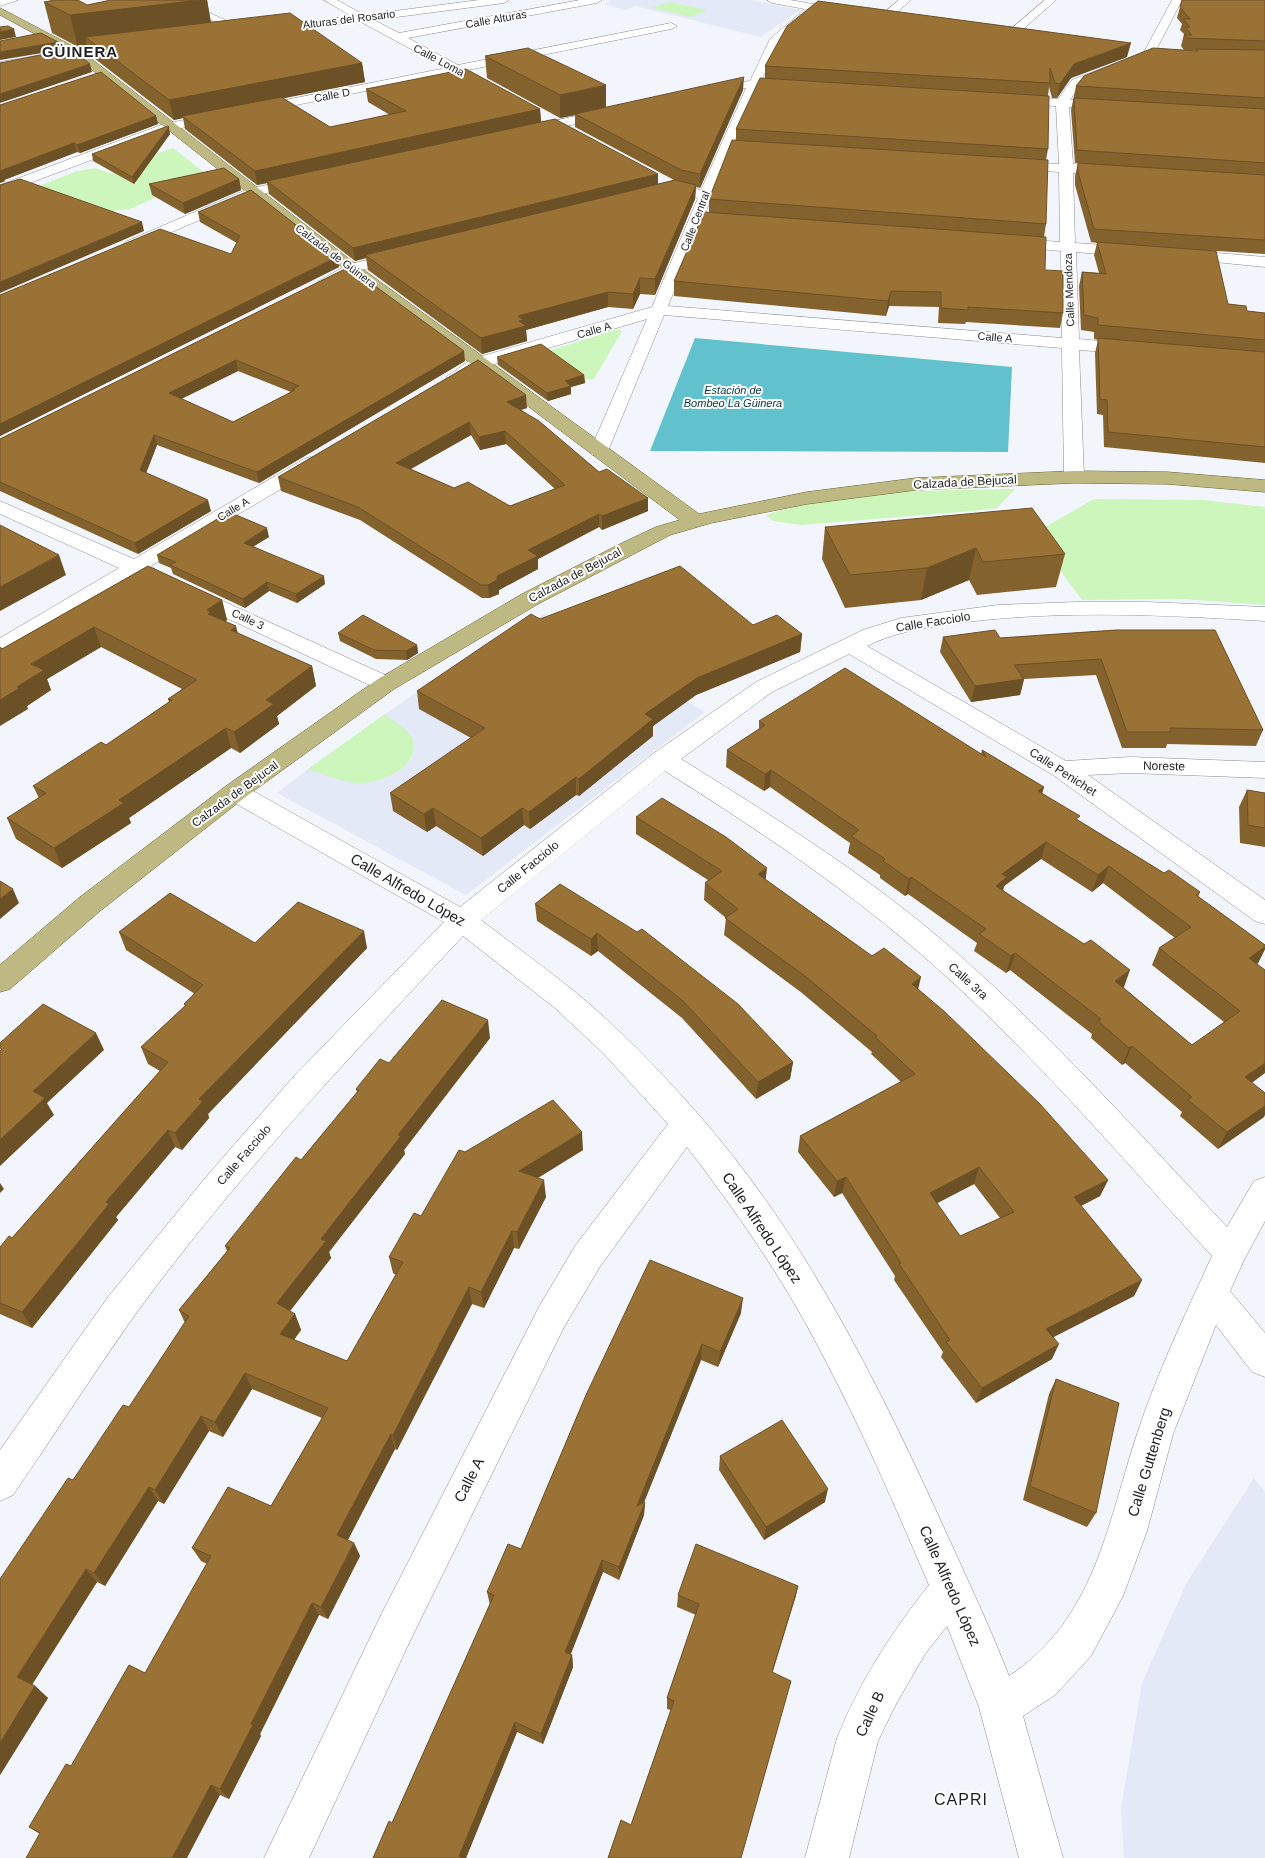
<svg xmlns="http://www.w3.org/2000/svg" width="1265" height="1858" font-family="Helvetica,sans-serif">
<rect width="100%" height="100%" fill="#f3f5fd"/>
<!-- built -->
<path fill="#e4e9f8" d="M613,0H751L800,10L761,37L635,6L626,10L603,4Z
M545,614L705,712L466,895L277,793L308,769L490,640Z
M1254,1478L1265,1492V1858H1124L1121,1808L1142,1683L1187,1582Z"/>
<!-- green -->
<path fill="#ccf6bb" d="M669,2L707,10L691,17L652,8Z
M173,148L214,180L170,191L130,209L110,211L0,209L39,186L77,171L96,168L112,174L127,172L137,160Z
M618,329L622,331L594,379L588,380L551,350Z
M1015,489L997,508L972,511L801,525L773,521L766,515C845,488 932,491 1015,489Z
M1094,499L1204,500L1265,507V605L1183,599L1082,600L1033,534Z
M385,714C394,722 410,729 413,741C419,767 381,783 361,783C343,783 325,775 308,769Z"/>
<!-- water -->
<path fill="#61c1cd" d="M695,338L1012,367L1008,452L650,451Z"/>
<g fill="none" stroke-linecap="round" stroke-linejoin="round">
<defs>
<path id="minor" d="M0,0H18L0,6Z
M168,0H182L251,32L245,35L241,34Z
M324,0H337L364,15L479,0H509L504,3L374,20L399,33L580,0H602L597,3L408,38L458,65L671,23L677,26L671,29L468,70L470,73L464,77L455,73L172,130L0,194V185L164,124L446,68L361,22L269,33L263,30L269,27L351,16Z
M767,0H790L847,10L852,13L847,16L816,11L779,43L761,81L794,82L800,86L794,90L758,88L732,147L668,306L1062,338L1061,251L1008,246L1001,242L1008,238L1060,242L1059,172L1010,169L1003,165L1010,161L1059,164L1056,106L1012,104L1006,100L1012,96L1058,99L1072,80L1144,52L1172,0H1182L1153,56L1080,86L1070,100L1108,102L1112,103L1114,106L1112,109L1069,107L1073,164L1115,167L1122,171L1115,175L1073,173L1075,243L1132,247L1140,252L1132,257L1076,252L1079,339L1134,344L1140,345L1142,349L1140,353L1134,354L1079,350L1084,477L1081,481H1067L1064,477L1062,348L664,315L608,451L606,455H592L590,451L647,319L484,367C473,373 462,384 449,381L446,377L472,359L652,307L698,198L675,192L660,196L653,192L655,189L675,184L701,190L746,88L708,94L702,90L708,86L750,81L770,39L805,9L772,3Z
M899,0H911L888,20H880V16Z
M1045,0H1056L1013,38H1005V34Z
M125,44L129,45V49L76,55L0,70V62L76,49Z
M612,108L618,112L616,115L527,135L521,131L522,128Z
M305,177L310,178L312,181L310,184L257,195L135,248L130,250L122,245L125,242L248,189Z
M1180,250L1265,257V267L1175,258L1172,255L1175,252Z
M403,251L411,256L408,259L357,271L331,285H319L317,282L347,265Z
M311,457L318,459L321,463L318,467L151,566L160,573L156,577L149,579L136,575L8,652L0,654V638L119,568L0,514V501L134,559L304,459Z
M190,586L394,679L398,684L394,689L386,691L378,689L182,597L179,592L182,587Z
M1077,602H1146L1265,607V621C1165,615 1066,610 966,622C932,627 899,630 867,646L1066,761L1130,757L1265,762V778L1130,773L1088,775L1265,900V924L1255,921L1053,775L849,654L772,692L681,759C769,814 856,868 936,935C1041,1024 1133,1127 1227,1227L1254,1181L1265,1177V1221L1244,1260L1230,1291L1265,1333V1377L1252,1372L1216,1325L1173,1434L1147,1531L1123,1596L1091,1656L1055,1695L1023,1716L1063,1858H1019L979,1707L947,1626L925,1654L896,1704L878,1741L849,1858H805L837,1738C860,1681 891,1633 929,1585C895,1506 861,1427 820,1350C783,1278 736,1211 687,1147L599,1268L563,1329L410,1641L309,1858H264L382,1613L539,1307L575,1246L668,1124L604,1054L555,1008L463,936C348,1059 231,1182 132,1319C91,1377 53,1437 13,1495L0,1501V1450L108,1297L206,1177L295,1075L444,922L226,798L222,792L226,786L235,784L244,786L460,907L654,753L756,682L863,630L901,618L998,605ZM665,771C752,826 837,882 915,949C1023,1041 1116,1152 1212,1256C1185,1315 1157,1373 1137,1434C1107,1525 1095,1619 1009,1676C988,1622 963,1570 939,1517C874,1375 802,1232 698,1114C660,1071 618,1027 574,991C544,967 512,944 481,920Z"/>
<path id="major" d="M0,8L80,50L357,265L699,514L807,492L916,478L1074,471L1167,472L1265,480V492L1167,484L1074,483L916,490L807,504L711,523L670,535L538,604L394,689L244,798L100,911L10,989L0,992V965L80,897L226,786L378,679L522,594L622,543L656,527L680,520L347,271L72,54L0,15Z"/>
</defs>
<!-- minor casing -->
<use href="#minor" stroke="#8a8c94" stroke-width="1"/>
<!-- major casing -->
<use href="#major" stroke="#6a652b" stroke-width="1"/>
<!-- minor -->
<use href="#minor" fill="#fff" fill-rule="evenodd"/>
<!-- major -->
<use href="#major" fill="#beb983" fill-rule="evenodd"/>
</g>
<!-- wall -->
<path fill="#84622e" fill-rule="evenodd" d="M207,0L211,22L362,63L365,82L283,98L330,127L390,115L368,102L366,89L540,109L541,122L658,184L674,180L575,127V115L560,118L487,78L485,56L606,107L743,90L700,188L696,187L695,199L655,295L640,294L633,309L608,307L526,330L527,341L482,354L368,270L366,258L355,261L269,194L267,183L257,185L185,129L183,118L174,120L90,55L87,46L78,47L52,33L44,2L87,5Z
M1265,0V254L1202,250L1228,304L1247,311L1265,313V463L1104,447L1103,415L1097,414L1095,353L1098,340L1094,339V332L1081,330L1079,286L1082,272L1099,273L1094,255L1097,243L1091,242L1075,185V176L1078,163H1075L1071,110L1076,86L1195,51V50H1184L1181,46L1184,34L1180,30L1182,24L1177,18L1180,7Z
M1127,57L1071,78L1057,98H1052L1049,87L1048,96V149L1046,160V224L1044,237L1045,270L1063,313L1060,328L966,322L965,324L938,323L939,307L889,306L886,316L674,296V281L709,212V199L736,140V129L765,79V66Z
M0,105L156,116L158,124L80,153L77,152L4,180L5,181L0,183Z
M170,134L134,184L93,161L92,154Z
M239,179L241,190L185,214L152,195L149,184Z
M198,212L337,257L339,267L0,436V295L231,254L237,243L200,222Z
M349,267L465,361L259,483L157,445L146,473L211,511L138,554L0,491V439ZM238,371L291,392L233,422L181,399Z
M497,357L584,375L585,383L571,387V394L548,401L498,365Z
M478,360L527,408L521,410L648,511L602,530L599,527L538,559V569L499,590V594L489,598H482L360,520L281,491L278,477ZM471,435L480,450L506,444L555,489L510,506L454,488L411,469Z
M825,527L1065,554L1056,587L977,595L969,580L921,600L845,608L822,559Z
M269,537L253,546L325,584L297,603L269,591L245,608L173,574L171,568L159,563L157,555Z
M148,566L222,600L227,620L225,622L237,633L312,666L316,686L277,716L279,724L240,753L231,748L129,818L131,823L62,868L16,839L7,818L39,798L33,786L106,745L169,702L168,699L182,689L101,647L47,679L51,690L27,706L28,709L2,649Z
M540,619L753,625L802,634L800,652L696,695L653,726V736L579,796L576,795L530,829L524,825L483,856L436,826L427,832L393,811L390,793L471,738L419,709L417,691Z
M1116,630L1263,730L1256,746L1167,744L1166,748H1122L1096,675L1024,679L1020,695L971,702L940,652L943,637L1000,638Z
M338,633L417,645L418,653L407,660L376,659L340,641Z
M759,721L981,754L982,750L1044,787L1042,793L1078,820L1164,873L1200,892L1198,897L1265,945V949L1258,963L1257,964L1252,1083L1265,1093V1114L1264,1117L1218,1149L1180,1116L1182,1112L1125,1063L1122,1065L1091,1038L1092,1034L1010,970L1006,973L974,951L977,943L908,894L905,896L880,878V875L848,853L850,843L770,787L764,791L726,767L727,750L759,729ZM1041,859L1092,892L1103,883L1175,938L1159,948L1152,965L1224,1022L1192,1045L1123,987H1124L1003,890L1004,886Z
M1247,790L1265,793V847L1240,843L1239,807Z
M636,817L766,880L918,989L1108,1180L1100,1196L1081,1206L1142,1280L1134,1296L1053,1337L1052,1359L976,1403L941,1357L943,1352L894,1280L895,1276L842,1193L834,1197L798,1152L800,1136L901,1082L871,1054L872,1052L802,993L724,935L726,918L704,900L705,883L708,880L636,834ZM974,1184L1000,1218L960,1236L937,1203Z
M560,884L793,1062L790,1079L756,1099L682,1018L598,951L591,956L537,921L535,904Z
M119,932L255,943L367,948L208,1114L209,1118L182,1150L175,1147L116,1217L118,1220L32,1328L0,1314V1247L12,1238L160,1071L148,1064L141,1047L185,1006L184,1004L195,994L126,950Z
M490,1038L404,1150L405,1154L329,1252L331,1258L290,1311L295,1314L301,1330L294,1340L347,1361L396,1275L393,1273L389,1257L421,1216L465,1152L583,1150L538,1178L546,1197L519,1249L514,1248L484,1308L472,1304L397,1450L395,1449L348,1540L354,1543L360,1556L328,1619L319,1615L260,1734L261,1736L229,1799L220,1795L40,1834L29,1827L71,1766L145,1673L207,1564L201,1561L192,1548L271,1506L322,1418L252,1389L223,1437L209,1431L164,1504L158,1501L105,1586L97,1582L32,1685L35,1686L48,1698L0,1775L73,1480L129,1407L185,1323L179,1310L227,1251L225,1246L301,1160L357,1092L356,1089L389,1063Z
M741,1313L718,1367L701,1360L644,1502H645L644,1515L619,1580L603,1572L570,1655H572L573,1667L543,1744L517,1732L466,1858H373L392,1823L490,1605L487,1592L521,1549L586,1395Z
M1056,1379L1096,1513L1087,1527L1023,1500L1049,1394Z
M720,1456L825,1502L764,1540L719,1470Z
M798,1586L795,1599L631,1825L671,1710L667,1709V1698L696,1615L677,1607L678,1595Z"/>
<!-- shaded-wall -->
<path fill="#6c5026" d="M200,0H207L212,30L85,37L87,46L78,47L70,15Z
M14,29L16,37L0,40V32Z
M58,42L60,50L0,60V52Z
M1131,43L1127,57L1071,78L1057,98L1060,84L1074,64Z
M362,63L365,82L185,118L182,116L183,118L174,120L169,100Z
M90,64L92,72L0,103V94Z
M744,77L743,90L700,188V174Z
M606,85V108L575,114V115L560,118V95Z
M540,109L541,122L267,181V183L257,185L255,171Z
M156,116L158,124L80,153L77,145Z
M169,127L170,134L134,184L132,177Z
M74,143L77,152L4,180L5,181L0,183V171Z
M658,174V186L365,255L366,258L355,261L353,248Z
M239,179L241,190L185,214L183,203Z
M696,185L695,199L655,295V279Z
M142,222L144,231L0,293V282Z
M337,257L339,267L0,436V424Z
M640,278V294L633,309V294Z
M891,291L889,306L886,316L888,301Z
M608,292V307L526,330L527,341L482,354L481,338L518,316Z
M464,351L465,361L259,483L257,472Z
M236,360L238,371L171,404L169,393Z
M584,375L585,383L571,387V394L548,401L547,393L565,381Z
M526,395L527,408L507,414V402Z
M469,422L471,435L398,476L396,463Z
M505,431L506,444L480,450L479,437Z
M154,435L157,445L143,481L140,470Z
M648,498V511L602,530V516Z
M208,500L211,511L138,554L135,543Z
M599,514V527L538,559V569L499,590V594L489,598L488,585L528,550Z
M267,528L269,537L246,551L244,543Z
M976,548L969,580L921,600L927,568Z
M59,555L66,575L0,611V587Z
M324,576L325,584L297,603L296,594Z
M267,582L269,591L245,608L243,599Z
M222,600L227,620L215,628L207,610Z
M236,626L241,646L231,630Z
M94,627L101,647L47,679L51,690L27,706L28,709L0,726V700L17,687L31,664Z
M802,634L800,652L696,695L653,726V736L579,796V779L645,714L697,678Z
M417,645L418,653L407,660L406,651Z
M312,666L316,686L277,716L279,724L240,753L234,732L266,700Z
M1024,679L1020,695L971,702L975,686Z
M226,728L231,748L129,818L131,823L62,868L54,848L119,800Z
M771,770L770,787L764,791L765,774Z
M576,777V795L530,829L529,812Z
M1044,787L1039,804L1038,791Z
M433,808L436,826L427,832L424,814Z
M522,808L524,825L483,856L481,838Z
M1046,842L1041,859L1004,886L1002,895L996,886L1002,874Z
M1109,866L1103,883L1092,892L1098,875Z
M767,868L765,886L758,874Z
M911,877L908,894L905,896L909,879Z
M13,889L19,903L0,919V899Z
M364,931L367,948L208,1114L209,1118L182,1150L175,1133L199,1099Z
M597,933L598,951L591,956V939Z
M1265,947V949L1258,963L1241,975L1249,958Z
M1015,953L1010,970L1006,973L1011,956Z
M1130,970L1124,987L1109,998L1115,981Z
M921,977L917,994L912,984Z
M488,1020L490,1038L404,1150L405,1154L329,1252L331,1258L283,1320L277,1303L321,1239L398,1135Z
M96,1033L104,1050L47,1103L54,1115L0,1166V1140L33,1091Z
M1132,1046L1125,1063L1122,1065L1129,1048Z
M793,1062L790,1079L756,1099L758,1082Z
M1265,1063V1073L1237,1094L1245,1077Z
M1265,1106V1114L1264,1117L1218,1149L1227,1132Z
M168,1130L175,1147L116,1217L118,1220L32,1328L22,1312L106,1202Z
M582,1132L583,1150L521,1188L519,1171Z
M979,1167L974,1184L926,1209L930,1193Z
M846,1177L842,1193L834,1197L837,1181Z
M544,1180L546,1197L519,1249L517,1232Z
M1108,1180L1100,1196L1067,1213L1074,1197Z
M0,1183L4,1189L0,1193Z
M512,1231L514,1248L484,1308L481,1292Z
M1142,1280L1134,1296L1040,1344L1046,1329Z
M469,1287L472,1304L397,1450L393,1435Z
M743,1298L741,1313L718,1367L720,1352Z
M295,1314L301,1330L286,1350L280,1334Z
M702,1344L701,1360L637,1520V1506Z
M1059,1344L1052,1359L976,1403L982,1388Z
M245,1373L252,1389L223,1437L215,1422Z
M201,1416L209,1431L164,1504L155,1490Z
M391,1434L395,1449L343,1549L337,1535Z
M149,1487L158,1501L105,1586L94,1573Z
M828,1489L825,1502L764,1540L766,1527Z
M645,1502L644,1515L619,1580V1567Z
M354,1543L360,1556L328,1619L321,1607Z
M602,1560L603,1572L567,1664L565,1652Z
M86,1569L97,1582L29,1689L17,1677Z
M798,1586L795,1599L769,1684L772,1672Z
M312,1603L319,1615L260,1734L261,1736L229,1799L220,1789L251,1724Z
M572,1655L573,1667L543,1744L541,1734Z
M35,1686L48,1698L0,1775V1743Z
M515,1722L517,1732L466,1858H460L459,1856Z
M211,1785L220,1795L187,1858H172Z"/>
<!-- building -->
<path fill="#9a7236" stroke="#6c5026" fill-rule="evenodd" d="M55,0H78L87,5L111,0H200L70,15L44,2Z
M1182,0H1265V41L1187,38L1184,35H1192L1185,27H1190L1183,19H1190L1180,7Z
M818,1L1131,43L1074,64L1060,84L1055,83L1050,68V83L765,66L787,26Z
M290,13L362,63L169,100L85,37Z
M8,26L14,29L0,32V27Z
M41,33L58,42L0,52V41Z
M528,48L606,85L560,95L485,56Z
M1153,48L1198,51L1196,49L1265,50V98L1076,86L1084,76Z
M71,49L90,64L0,94V63Z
M466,69L540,109L255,171L182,116L281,97L330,127L406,111L366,89Z
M101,72L156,116L77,145L74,143L0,171V105Z
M744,77L700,174L681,170L575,114Z
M760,78L1049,96L1048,149L736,129Z
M1074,98L1265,109V163L1077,150Z
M555,119L658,174L353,248L267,181Z
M168,126L169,127L132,177L92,154Z
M732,140L1048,160L1046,224L709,199Z
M1078,163L1265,175V240L1094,229L1078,172Z
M224,168L239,179L183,203L149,184Z
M20,179L142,222L0,282V185Z
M675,180L696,185L655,279L640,278L633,294L608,292L518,316L524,320L519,321L526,326L481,338L365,255Z
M251,190L337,257L0,424V295L160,229L231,254L240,236L198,212Z
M704,212L1046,237L1045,270L1063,271V313L968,307V310L941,308V292L891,291L888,301L674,281Z
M1097,242L1216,251L1228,304L1246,306L1247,311L1265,313V340L1098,325V318L1084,315L1082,272L1106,274Z
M349,267L464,351L257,472L154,435L140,470L208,500L135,543L0,482V439ZM236,360L299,386L292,389L295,390L233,422L169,393Z
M1098,338L1265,352V447L1108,432L1107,400L1100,399Z
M541,344L584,375L565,381L571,386L547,393L497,357Z
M478,360L526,395L507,402L539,421L599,472L607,469L648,498L602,516L599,514L528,550L538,556L497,576V580L488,585H481L358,507L278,477ZM469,422L479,437L505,431L565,485L510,506L468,482L454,488L396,463Z
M1032,508L1065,554L983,562L976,548L927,568L850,575L825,527Z
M229,512L267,528L244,543L324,576L296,594L267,582L243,599L170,565L176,562L157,555Z
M0,525L59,555L0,587Z
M148,566L222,600L207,610L211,612L208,614L236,626L231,630L312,666L266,700L274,704L234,732L226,728L119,800L124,803L54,848L7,818L46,793L33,786L101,742L106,745L172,700L168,699L197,680L94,627L31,664L44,670L17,687L20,688L0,700V647L2,649Z
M680,566L753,625L777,615L802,634L697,678L645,714L653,719L579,779L576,777L529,812L522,808L481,838L433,808L424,814L390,793L485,728L417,691L531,614L540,619Z
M363,615L417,645L406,651L374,650L338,633Z
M995,630L1000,638L1116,630H1215L1263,730L1170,728L1171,732H1127L1101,659L1014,665L1024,679L975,686L943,637Z
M845,668L986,757L982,750L1044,787L1038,791L1080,816L1076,819L1164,873L1169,870L1200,892L1196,895L1265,945V947L1249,958L1265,970V1063L1245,1077L1265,1093V1106L1227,1132L1188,1100L1192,1097L1132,1046L1129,1048L1098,1021L1101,1019L1015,953L1011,956L979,934L986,929L911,877L909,879L883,861L885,859L851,836L859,830L771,770L765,774L727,750L765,725L759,721ZM1046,842L1098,875L1109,866L1191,927L1159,948L1240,1011L1192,1045L1115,981L1130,970L1091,940L1084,944L996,886L1007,877L1002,874Z
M1247,790L1265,793V828L1248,825Z
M662,798L726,837L767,868L758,874L872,956L884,948L921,977L912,984L945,1012L1040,1104L1108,1180L1074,1197L1142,1280L1046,1329L1059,1344L982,1388L946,1342L950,1340L899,1264L901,1263L846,1177L837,1181L800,1136L915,1074L875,1037L877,1036L805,976L725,918L738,909L705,883L722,871L636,817ZM979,1167L1014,1212L960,1236L930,1193Z
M0,881L13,889L0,899Z
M560,884L637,932L642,929L738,1004L793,1062L758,1082L683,1001L597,933L591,939L535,904Z
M170,893L255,943L298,902L364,931L199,1099L203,1101L175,1133L168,1130L106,1202L109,1204L22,1312L0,1303V1247L9,1236L12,1238L168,1062L141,1047L186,1005L184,1004L203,985L119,932Z
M442,1000L488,1020L398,1135L401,1136L321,1239L326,1241L277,1303L295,1314L280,1334L347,1361L403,1262L389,1257L414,1213L421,1216L459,1150L465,1152L553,1100L582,1132L519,1171L544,1180L517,1232L512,1231L481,1292L469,1287L393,1435L391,1434L337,1535L354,1543L321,1607L312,1603L251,1724L253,1725L220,1789L211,1785L172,1858H26L40,1833L29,1827L66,1764L71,1766L129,1665L145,1673L211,1556L192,1548L228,1487L271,1506L328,1408L245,1373L215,1422L201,1416L155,1490L149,1487L94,1573L86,1569L17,1677L35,1686L0,1743V1579L68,1478L73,1480L123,1405L129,1407L189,1316L179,1310L230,1248L225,1246L296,1157L301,1160L359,1090L356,1089L380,1059L389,1063Z
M43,1004L96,1033L33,1091L45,1098L0,1140V1051L2,1049L0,1048V1043Z
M650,1260L743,1298L720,1352L702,1344L637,1506L645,1502L619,1567L602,1560L565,1652L572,1655L541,1734L515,1722L459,1856L463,1858H373L389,1821L392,1823L494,1595L487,1592L508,1544L521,1549L586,1395Z
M1056,1379L1119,1403L1096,1513L1030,1486Z
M782,1420L828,1489L766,1527L720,1456Z
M696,1544L798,1586L772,1672L791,1681L741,1858H608L621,1820L631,1825L674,1701L667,1698L699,1604L678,1595Z"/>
<g text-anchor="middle" stroke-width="4" stroke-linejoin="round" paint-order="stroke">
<!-- far-street labels -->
<g font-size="11" fill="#1d1e21" stroke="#fff">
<text transform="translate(349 19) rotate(-7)" y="4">Alturas del Rosario</text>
<text transform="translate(496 19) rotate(-10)" y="4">Calle Alturas</text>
<text transform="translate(439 60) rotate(28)" y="4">Calle Loma</text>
<text transform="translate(332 95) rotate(-11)" y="4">Calle D</text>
<text transform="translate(695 221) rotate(-69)" y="4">Calle Central</text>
<text transform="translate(336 256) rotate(37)" y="4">Calzada de Güinera</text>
<text transform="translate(1069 290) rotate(-92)" y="4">Calle Mendoza</text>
<text transform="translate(594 330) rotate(-16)" y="4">Calle A</text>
<text transform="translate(995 337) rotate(5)" y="4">Calle A</text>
<text transform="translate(233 509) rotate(-31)" y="4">Calle A</text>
<text transform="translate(248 619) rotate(25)" y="4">Calle 3</text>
</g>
<!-- far-water labels -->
<g font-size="11" font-style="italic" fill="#033439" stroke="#fff">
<text x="733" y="394">Estación de<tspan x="733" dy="13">Bombeo La Güinera</tspan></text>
</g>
<!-- street labels -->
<g font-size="12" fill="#1d1e21" stroke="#fff">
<text transform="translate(965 482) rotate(-3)" y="4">Calzada de Bejucal</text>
<text transform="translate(575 575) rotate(-28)" y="4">Calzada de Bejucal</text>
<text transform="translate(933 622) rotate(-9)" y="4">Calle Facciolo</text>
<text transform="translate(1164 766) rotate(1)" y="4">Noreste</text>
<text transform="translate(1063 772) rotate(33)" y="4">Calle Penichet</text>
<text transform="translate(235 794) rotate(-36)" y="4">Calzada de Bejucal</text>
<text transform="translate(528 867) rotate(-39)" y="4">Calle Facciolo</text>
<text transform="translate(968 981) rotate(42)" y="4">Calle 3ra</text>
<text transform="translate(244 1155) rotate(-49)" y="4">Calle Facciolo</text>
</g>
<!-- far-district labels -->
<g font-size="15" font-weight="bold" letter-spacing="1" fill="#1d1e21" stroke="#fff">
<text x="80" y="57">GÜINERA</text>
</g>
<!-- near-street labels -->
<g font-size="15" fill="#1d1e21" stroke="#fff">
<text transform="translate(408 890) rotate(30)" y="5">Calle Alfredo López</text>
<text transform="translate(762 1228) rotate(56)" y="5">Calle Alfredo López</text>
<text transform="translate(1149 1462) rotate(-73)" y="5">Calle Guttenberg</text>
<text transform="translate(469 1480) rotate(-63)" y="5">Calle A</text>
<text transform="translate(950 1586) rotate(66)" y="5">Calle Alfredo López</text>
<text transform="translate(870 1714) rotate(-65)" y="5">Calle B</text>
</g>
<!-- near-neighbourhood labels -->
<g font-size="16" letter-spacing="1" fill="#1d1e21" stroke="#fff">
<text x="961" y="1805">CAPRI</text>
</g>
</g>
</svg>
